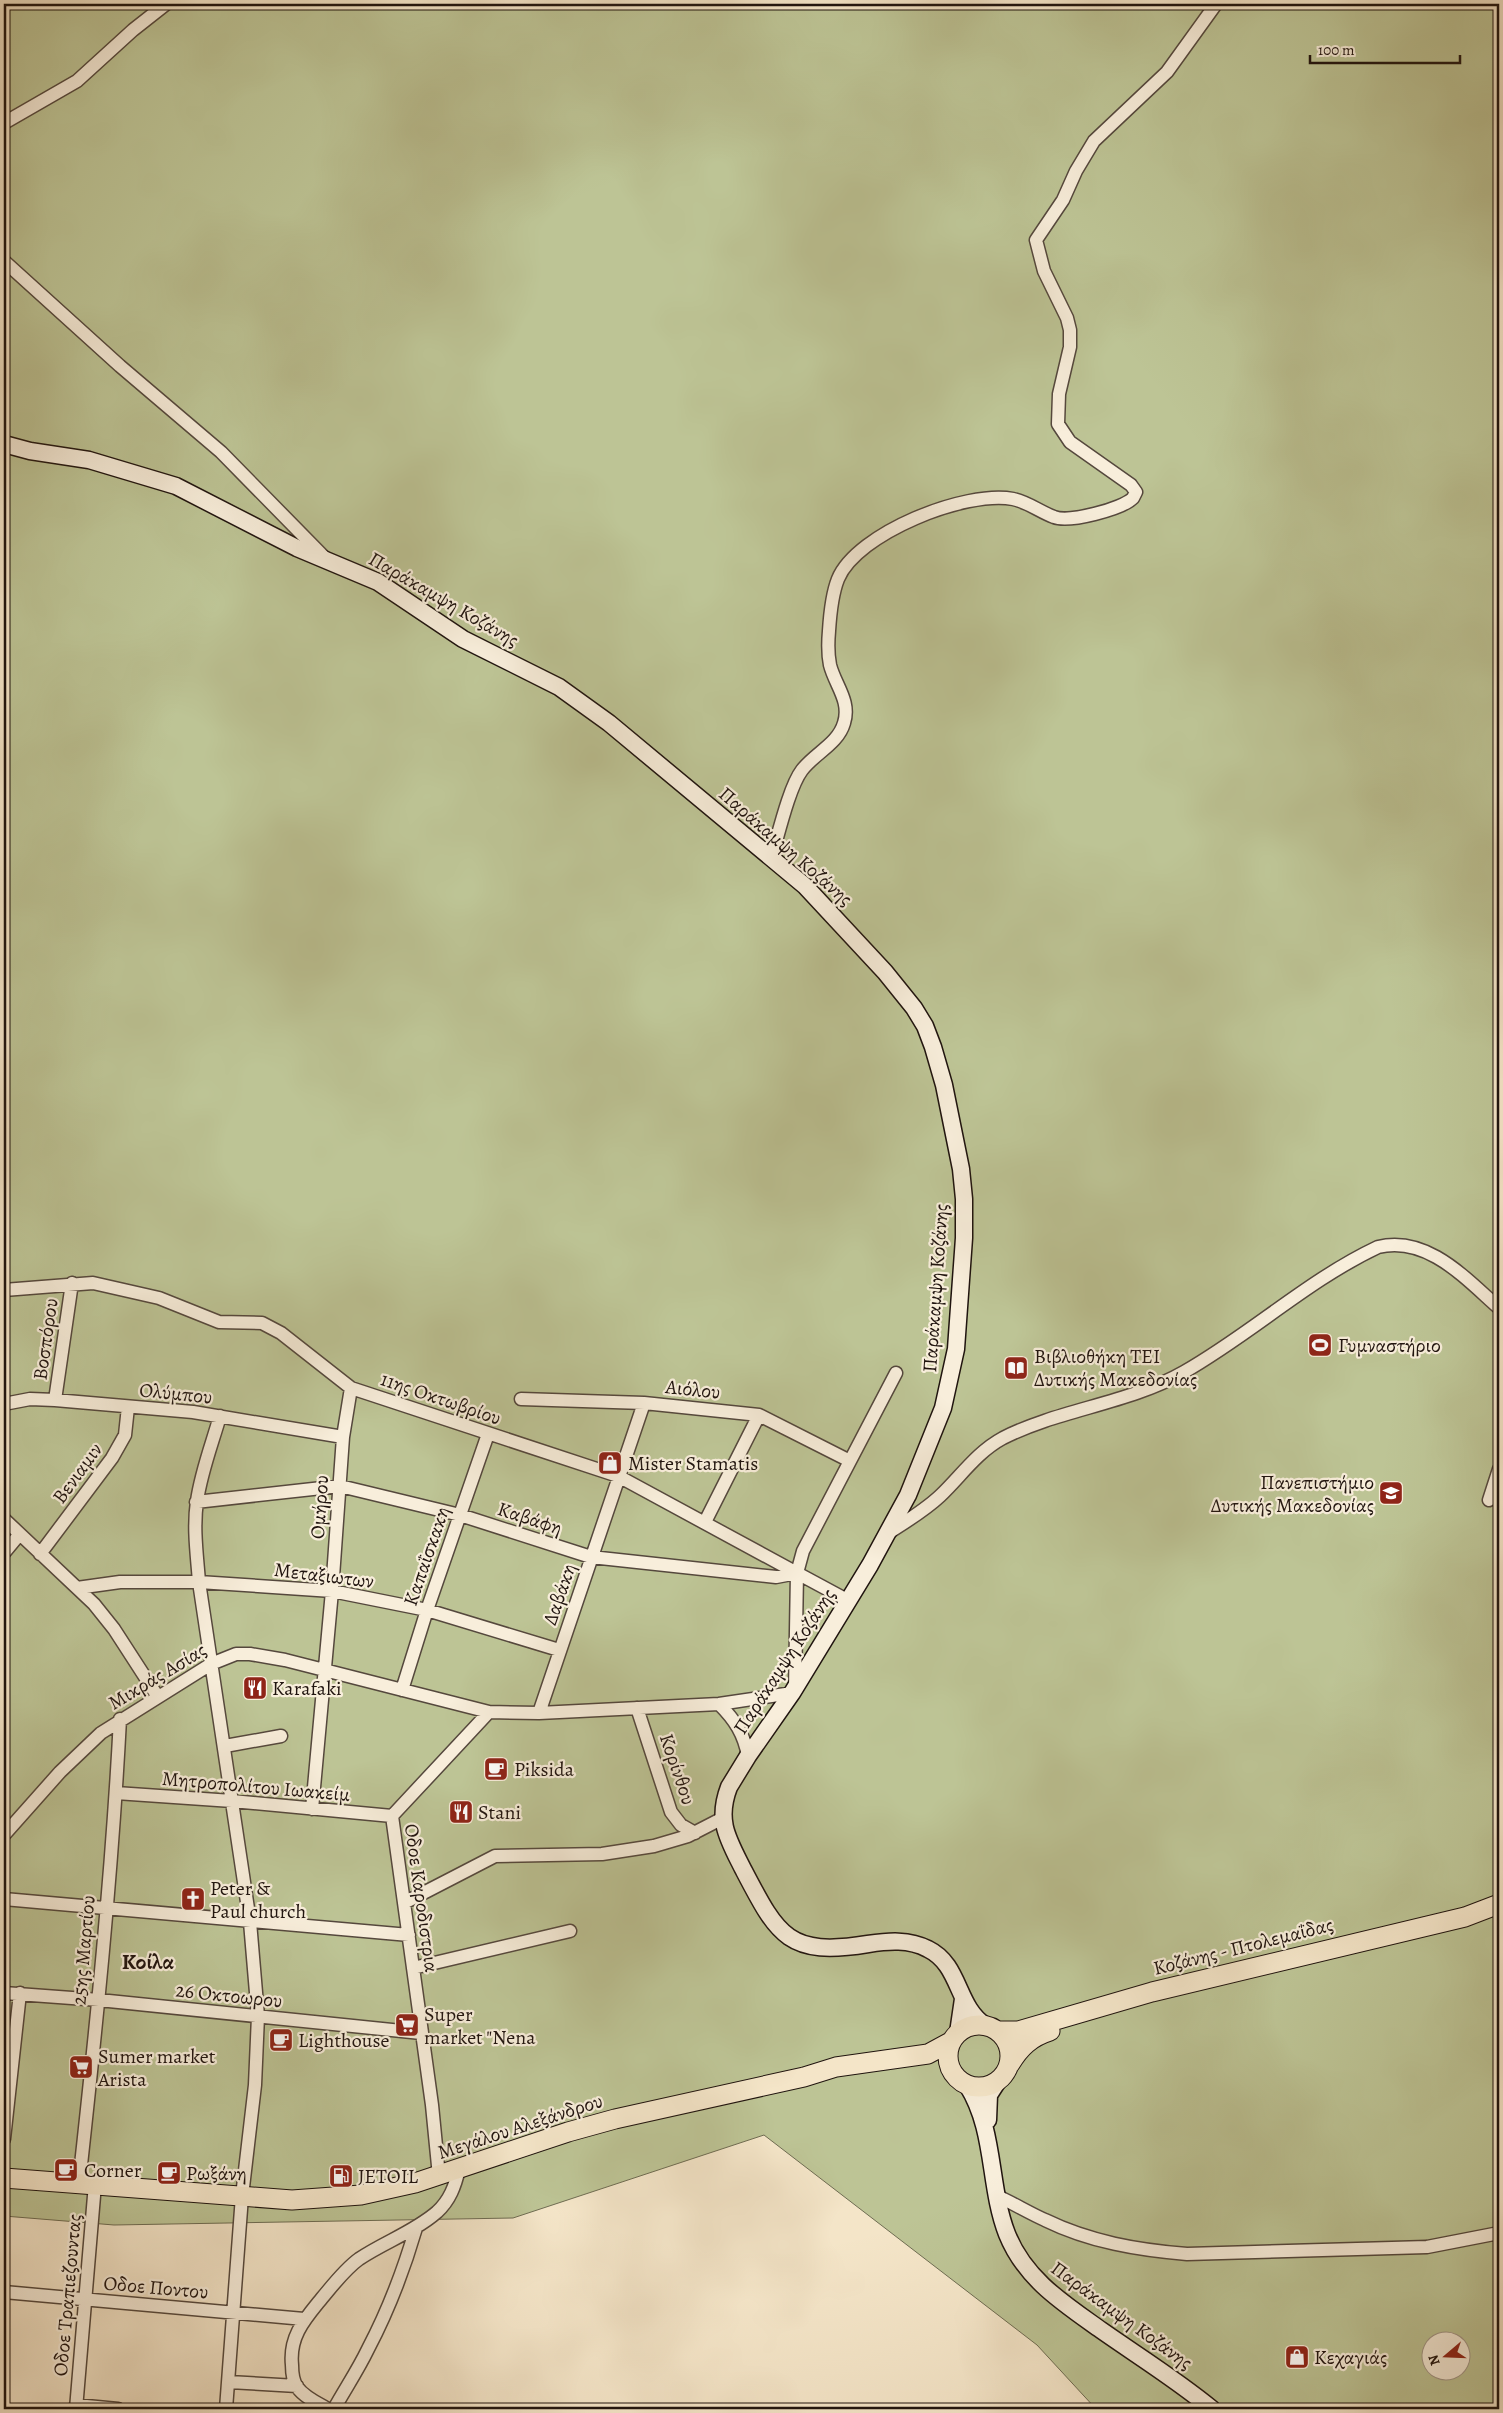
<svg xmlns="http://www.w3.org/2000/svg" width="1503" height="2413" font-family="Alegreya,serif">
<rect width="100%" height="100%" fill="#f4e5c8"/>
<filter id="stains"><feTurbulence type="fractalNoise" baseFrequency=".004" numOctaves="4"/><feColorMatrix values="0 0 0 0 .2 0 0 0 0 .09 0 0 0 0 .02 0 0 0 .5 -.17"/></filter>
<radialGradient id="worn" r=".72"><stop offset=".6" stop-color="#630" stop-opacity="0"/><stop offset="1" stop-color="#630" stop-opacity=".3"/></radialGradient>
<!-- green -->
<path fill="#bdc495" stroke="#6e6c52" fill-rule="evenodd" d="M4,4H1499V2409H1096L1037,2345L764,2135L513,2218L114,2225L4,2216ZM1430,2340H1460V2370H1430Z"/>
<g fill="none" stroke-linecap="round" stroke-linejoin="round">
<defs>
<path id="street" d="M4,123L77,81L133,30L166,4
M4,261L120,366L221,452L325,558
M771,859C778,836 789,787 802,770C815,753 838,744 844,723C851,701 835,685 830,665C828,655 828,642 829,631C830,615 832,594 838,579C857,533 966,490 1013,499C1028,502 1040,512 1054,517C1069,523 1122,509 1133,498L1136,492L1131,485L1070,442L1058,424L1059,394L1070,347V330L1067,318L1044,271L1036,240L1063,200L1076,171L1094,141L1167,72L1216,4
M4,1290L93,1283L159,1298L219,1322L262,1323L281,1333L351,1388L618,1476L797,1573
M521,1399L644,1403L759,1415L850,1461
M55,1400L72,1283
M4,1404L30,1399L55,1400L193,1412L343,1437
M220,1416C212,1444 201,1472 197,1501C193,1528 197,1555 199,1582L250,1922L258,2016L255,2085L242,2196L226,2409
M1489,1500L1499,1469
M196,1502L340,1486L460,1515L591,1557L776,1577L797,1573L849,1601
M4,1519L94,1604L114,1629L158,1697
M705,1522L759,1415
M887,1534C905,1522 924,1511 940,1496C961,1476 977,1452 1003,1438C1060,1409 1128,1404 1184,1372C1251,1334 1308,1280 1378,1247C1427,1235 1465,1278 1499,1308
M4,1553L19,1535
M40,1554L112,1458L125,1435L128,1407
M77,1588L120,1582H199L332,1591L427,1610L559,1650
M795,1689L797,1573L803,1551L896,1373
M402,1690L427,1610L488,1434
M719,1704C735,1720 744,1734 748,1756
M637,1708L671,1812L681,1825L695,1833
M539,1713L644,1403
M225,1746L281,1736
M116,1793L232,1801L392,1816
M312,1809L332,1591L343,1437L351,1388
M392,1816L432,2105L439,2176
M392,1816L489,1712
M4,1835L60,1772L101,1733L211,1664L236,1654H250L285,1660L489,1712L539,1713L719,1704L792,1693
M4,1899L409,1935
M404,1903L495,1856L602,1854L654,1846L688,1836L723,1818
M413,1968L570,1931
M4,1993L99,2000L421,2033
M4,2139L20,1993
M79,2183C96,2029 112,1874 120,1719
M997,2196C1013,2203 1029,2213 1045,2220C1090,2242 1138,2250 1187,2254L1427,2247L1499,2233
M4,2292L304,2319
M229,2382L297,2386
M76,2405L118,2409
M76,2409L95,2184
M328,2409C317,2403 304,2397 297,2387C293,2381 292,2372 292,2365C289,2336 305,2319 322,2298C333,2285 345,2269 359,2259C384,2242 414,2232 437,2212C450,2200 455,2186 459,2169
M334,2409C345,2389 358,2370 368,2349C388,2311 404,2269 416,2228"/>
<path id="secondary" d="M4,444L30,451L89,460L176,486L297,548L378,582L463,639L559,687L609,723L805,886L885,972L914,1008L925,1026L933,1047L944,1085L961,1169L964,1199V1238L956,1349L943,1408L908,1495L870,1565L792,1693L748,1756L729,1787C716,1821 728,1839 743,1869C778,1936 788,1957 868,1944C888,1941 909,1939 928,1949C961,1965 956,2007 986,2026
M958,2033L963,1999
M967,2085C996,2131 988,2185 1007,2234C1025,2279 1063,2303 1101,2330C1138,2356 1177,2380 1212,2409
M988,2120L989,2095L998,2081"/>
<path id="primary" d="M948 2056a31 31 0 1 1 62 0a31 31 0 1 1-62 0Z
M998,2031H1018L1152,1992L1465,1917L1499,1904
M1010,2064C1020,2047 1031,2037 1050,2031
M4,2178L292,2200L361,2195L415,2183L568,2132L615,2119L804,2077L836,2067L928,2054L952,2041"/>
</defs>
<!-- street casing -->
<use href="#street" stroke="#55483d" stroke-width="15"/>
<!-- secondary casing -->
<use href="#secondary" stroke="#20140f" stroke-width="19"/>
<!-- primary casing -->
<use href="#primary" stroke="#20140f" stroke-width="21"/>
<!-- street -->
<use href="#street" stroke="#f8eedb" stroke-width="12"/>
<!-- secondary -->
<use href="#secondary" stroke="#f8eedb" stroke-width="16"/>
<!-- primary -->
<use href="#primary" stroke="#f4e5c8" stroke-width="19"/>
</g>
<!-- icons -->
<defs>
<symbol id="stadium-square" viewBox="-11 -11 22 22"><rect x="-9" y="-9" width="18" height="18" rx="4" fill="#8f2418" stroke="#f8eedb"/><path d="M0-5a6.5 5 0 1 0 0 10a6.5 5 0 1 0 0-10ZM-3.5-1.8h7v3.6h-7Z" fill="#fff"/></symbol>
<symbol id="library-square" viewBox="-11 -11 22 22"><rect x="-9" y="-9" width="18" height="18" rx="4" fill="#8f2418" stroke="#f8eedb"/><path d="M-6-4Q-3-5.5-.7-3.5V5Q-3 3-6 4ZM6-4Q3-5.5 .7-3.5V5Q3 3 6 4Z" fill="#fff"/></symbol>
<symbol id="shop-square" viewBox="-11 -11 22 22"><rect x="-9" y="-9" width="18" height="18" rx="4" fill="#8f2418" stroke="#f8eedb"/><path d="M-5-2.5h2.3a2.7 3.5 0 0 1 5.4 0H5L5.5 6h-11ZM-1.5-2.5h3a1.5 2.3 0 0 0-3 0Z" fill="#fff"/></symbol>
<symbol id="university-square" viewBox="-11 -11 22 22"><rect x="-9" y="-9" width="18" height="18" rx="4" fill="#8f2418" stroke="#f8eedb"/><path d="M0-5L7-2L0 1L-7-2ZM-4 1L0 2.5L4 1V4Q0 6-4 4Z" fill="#fff"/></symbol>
<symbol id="restaurant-square" viewBox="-11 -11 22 22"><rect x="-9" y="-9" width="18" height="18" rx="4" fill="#8f2418" stroke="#f8eedb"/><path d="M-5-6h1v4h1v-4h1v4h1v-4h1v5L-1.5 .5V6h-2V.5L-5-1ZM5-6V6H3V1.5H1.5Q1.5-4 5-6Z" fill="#fff"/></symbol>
<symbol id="cafe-square" viewBox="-11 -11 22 22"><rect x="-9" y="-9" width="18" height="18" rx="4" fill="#8f2418" stroke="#f8eedb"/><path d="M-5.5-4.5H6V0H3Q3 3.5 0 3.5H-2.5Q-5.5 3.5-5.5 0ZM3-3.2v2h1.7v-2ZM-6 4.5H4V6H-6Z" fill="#fff"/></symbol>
<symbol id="church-square" viewBox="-11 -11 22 22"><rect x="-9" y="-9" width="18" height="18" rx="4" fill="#8f2418" stroke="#f8eedb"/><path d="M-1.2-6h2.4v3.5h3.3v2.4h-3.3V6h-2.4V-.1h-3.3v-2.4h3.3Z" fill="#fff"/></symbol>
<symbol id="supermarket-square" viewBox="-11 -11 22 22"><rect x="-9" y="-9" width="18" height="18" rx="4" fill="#8f2418" stroke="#f8eedb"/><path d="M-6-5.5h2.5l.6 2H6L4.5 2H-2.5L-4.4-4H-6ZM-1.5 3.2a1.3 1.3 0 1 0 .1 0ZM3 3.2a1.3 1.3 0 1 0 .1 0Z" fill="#fff"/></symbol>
<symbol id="fuel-square" viewBox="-11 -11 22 22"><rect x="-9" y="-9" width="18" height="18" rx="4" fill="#8f2418" stroke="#f8eedb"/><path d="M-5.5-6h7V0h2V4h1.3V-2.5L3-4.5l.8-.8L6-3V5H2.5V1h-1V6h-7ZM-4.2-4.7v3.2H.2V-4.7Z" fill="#fff"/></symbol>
</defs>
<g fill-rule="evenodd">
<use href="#stadium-square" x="1306" y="1331" width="28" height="28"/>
<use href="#library-square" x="1002" y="1354" width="28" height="28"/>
<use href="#shop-square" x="596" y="1449" width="28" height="28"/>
<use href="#university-square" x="1377" y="1479" width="28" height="28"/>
<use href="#restaurant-square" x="241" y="1674" width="28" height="28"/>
<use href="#cafe-square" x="482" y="1755" width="28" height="28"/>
<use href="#restaurant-square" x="447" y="1798" width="28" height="28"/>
<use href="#church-square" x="179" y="1885" width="28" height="28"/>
<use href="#supermarket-square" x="393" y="2011" width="28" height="28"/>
<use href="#cafe-square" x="267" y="2026" width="28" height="28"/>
<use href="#supermarket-square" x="67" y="2053" width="28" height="28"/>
<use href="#cafe-square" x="52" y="2156" width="28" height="28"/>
<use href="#cafe-square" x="155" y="2159" width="28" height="28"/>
<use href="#fuel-square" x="327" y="2162" width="28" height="28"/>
<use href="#shop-square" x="1283" y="2343" width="28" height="28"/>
</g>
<g text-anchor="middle" stroke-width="4.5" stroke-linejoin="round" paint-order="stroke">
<!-- street labels -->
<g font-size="20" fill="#20140f" stroke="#f8eedb">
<text transform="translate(444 599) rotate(30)" y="7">Παράκαμψη Κοζάνης</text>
<text transform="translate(786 846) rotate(41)" y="7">Παράκαμψη Κοζάνης</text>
<text transform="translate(935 1288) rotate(-86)" y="7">Παράκαμψη Κοζάνης</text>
<text transform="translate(45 1339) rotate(-82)" y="7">Βοσπόρου</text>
<text transform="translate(693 1389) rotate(6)" y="7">Αιόλου</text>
<text transform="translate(176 1393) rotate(6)" y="7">Ολύμπου</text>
<text transform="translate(441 1398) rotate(19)" y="7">11ης Οκτωβρίου</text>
<text transform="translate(77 1473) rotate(-54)" y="7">Βενιαμιν</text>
<text transform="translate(319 1507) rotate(-86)" y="7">Ομήρου</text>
<text transform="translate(530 1518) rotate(18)" y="7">Καβάφη</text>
<text transform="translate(426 1556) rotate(-71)" y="7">Καπαΐσκακη</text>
<text transform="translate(324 1575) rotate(7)" y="7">Μεταξιωτων</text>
<text transform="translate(559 1594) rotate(-71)" y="7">Δαβάκη</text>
<text transform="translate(784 1661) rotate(-57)" y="7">Παράκαμψη Κοζάνης</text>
<text transform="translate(157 1676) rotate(-31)" y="7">Μικράς Ασίας</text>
<text transform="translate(678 1769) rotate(71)" y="7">Κορίνθου</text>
<text transform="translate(256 1786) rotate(5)" y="7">Μητροπολίτου Ιωακείμ</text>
<text transform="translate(422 1898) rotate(82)" y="7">Oδοε Καροδιστρια</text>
<text transform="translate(1243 1946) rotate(-14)" y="7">Κοζάνης - Πτολεμαΐδας</text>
<text transform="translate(83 1950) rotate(-85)" y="7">25ης Μαρτίου</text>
<text transform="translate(229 1995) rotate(6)" y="7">26 Οκτοωρου</text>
<text transform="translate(520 2126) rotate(-18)" y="7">Μεγάλου Αλεξάνδρου</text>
<text transform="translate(156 2287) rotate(5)" y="7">Oδοε Ποντου</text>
<text transform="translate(67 2295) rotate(-85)" y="7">Oδοε Τραπιεζουντας</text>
<text transform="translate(1122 2315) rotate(36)" y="7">Παράκαμψη Κοζάνης</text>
</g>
<!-- poi labels -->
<g font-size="20" fill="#20140f" stroke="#f8eedb" text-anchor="start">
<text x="1338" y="1352">Γυμναστήριο</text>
<text x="1034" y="1363">Βιβλιοθήκη ΤΕΙ<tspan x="1034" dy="23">Δυτικής Μακεδονίας</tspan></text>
<text x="628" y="1470">Mister Stamatis</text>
<text x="1374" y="1489" text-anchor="end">Πανεπιστήμιο<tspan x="1374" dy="23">Δυτικής Μακεδονίας</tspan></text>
<text x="272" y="1695">Karafaki</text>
<text x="514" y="1776">Piksida</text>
<text x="478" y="1819">Stani</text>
<text x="210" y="1895">Peter &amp;<tspan x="210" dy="23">Paul church</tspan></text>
<text x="424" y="2021">Super<tspan x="424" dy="23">market "Nena</tspan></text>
<text x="298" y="2047">Lighthouse</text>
<text x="98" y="2063">Sumer market<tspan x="98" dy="23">Arista</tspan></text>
<text x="84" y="2177">Corner</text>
<text x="186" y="2180">Ρωξάνη</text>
<text x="358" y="2183">JETOIL</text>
<text x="1314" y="2364">Κεχαγιάς</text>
</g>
<!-- quarter labels -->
<g font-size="22" font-weight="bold" fill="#20140f" stroke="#f8eedb">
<text x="148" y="1969">Κοίλα</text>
</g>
</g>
<!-- margin -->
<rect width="1503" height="2413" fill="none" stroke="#f4e5c8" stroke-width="20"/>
<rect x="5" y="5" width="1493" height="2403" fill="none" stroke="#20140f" stroke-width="2.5"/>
<rect x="10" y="10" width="1483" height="2393" fill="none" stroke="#20140f"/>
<!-- north arrow -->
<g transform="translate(1446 2356) rotate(251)"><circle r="24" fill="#f8eedb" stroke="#a29789"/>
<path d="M0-4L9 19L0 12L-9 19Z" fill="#8f2418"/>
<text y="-8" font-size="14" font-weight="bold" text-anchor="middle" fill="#20140f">N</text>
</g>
<!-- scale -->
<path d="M1310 55v8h150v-8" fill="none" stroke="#20140f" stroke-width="2.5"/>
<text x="1318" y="55" font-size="15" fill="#20140f" stroke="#f8eedb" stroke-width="4" paint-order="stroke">100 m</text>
<rect width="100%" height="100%" filter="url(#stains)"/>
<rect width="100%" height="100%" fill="url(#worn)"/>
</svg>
